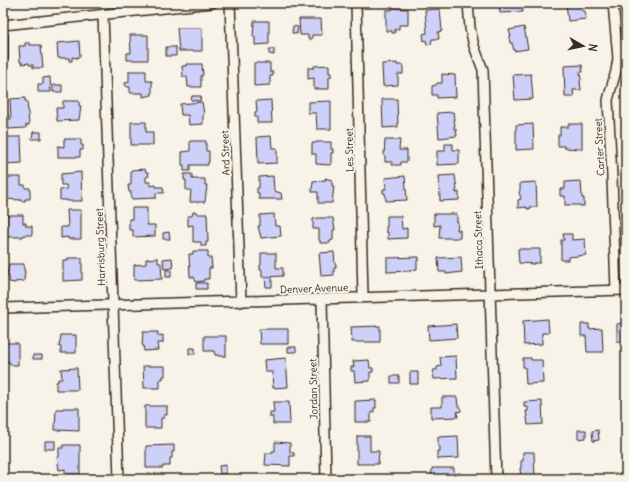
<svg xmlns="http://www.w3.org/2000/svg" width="629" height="482" font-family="Delius,sans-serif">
<rect width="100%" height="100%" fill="#f7f3e8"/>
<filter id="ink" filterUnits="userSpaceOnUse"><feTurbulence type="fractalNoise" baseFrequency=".025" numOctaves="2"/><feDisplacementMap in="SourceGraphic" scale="8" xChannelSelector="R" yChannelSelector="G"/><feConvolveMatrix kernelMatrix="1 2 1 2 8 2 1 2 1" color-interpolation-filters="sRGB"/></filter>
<g filter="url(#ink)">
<!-- building -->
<path fill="#cdd0f8" stroke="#3b2a1e" d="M499,3H522L523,12L500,13Z
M566,3H583L582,11H585L586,19L568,21Z
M392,8L408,9V25H399V29H395V33H392V31H386V10H392Z
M440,9L442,31L438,32L439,39H432L431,44L427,45L426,40L424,41L423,34L427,33L425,10Z
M299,19H321L322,35H312V39H308V35H300Z
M254,21H269V44L255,45V37H253Z
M293,26L298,27L297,34L292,33Z
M524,27L528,49L514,51L512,43H510L509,37H511L509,30Z
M177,28H202V51H179Z
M130,35H148V60H127V53H131Z
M79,41L80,57H77V58L72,57V61H69V58H58L57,43Z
M25,43H30V45H41L43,68H33V65H29V63L22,64V62H20L19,46H25Z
M166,47H176V56H166Z
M269,49H274V55L269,54Z
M254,63H270V72H273V76H270V85L254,86Z
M397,63V65H403V74H398V85L383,86L382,64Z
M186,64H202L203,75L201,76V87H188L187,77H183L182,66H186Z
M329,65V73H331V77H329V89H314V78L308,79V68H314V66Z
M582,65L583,72H580L581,80L580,81L581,90H573L574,97H565L564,66Z
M129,71H146V81H152V95L143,97V93H130V87H126L125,83L129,82Z
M442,74L455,75L456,97L437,98V95H432V86L436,85L437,83H442Z
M531,74L533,99L515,100L513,75Z
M50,77L51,92H38V84H43V78Z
M53,85H62V92H53Z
M192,96H201L200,101L191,100Z
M25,98V101H27L29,125H26V128L8,129V121L3,122V115H8L9,119H11L10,99Z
M382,99H397L398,127L383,128Z
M271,100L272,123H257V117H255V112H257L256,101Z
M63,101H79V106H81L79,120L57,121L56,108H63Z
M331,101V129H317L316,113H308V102Z
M202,102L204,114H203V124L189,125L188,115H181L180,104Z
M453,112L455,126H454V129H456L457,136L439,138L437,113Z
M131,122H146V132H153V145H131Z
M533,124L534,149L516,150V125Z
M568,124H582V149L564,148V146H558V135H560V127H568Z
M33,132H41V139H32Z
M271,136L272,148H277V163L258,164L257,137Z
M5,137H21L22,163L5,164Z
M64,139H81V145H83V150H80V157H58V146L64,147Z
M385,140H400L399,150H407V162H401V165H392V162H385V156H384Z
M190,141H206V151H209V162H208V165H190V171H184V165H182V152L190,151Z
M316,142H331V149H333V153H331V165L316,164V154H312V143H316Z
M445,144H453V150H459V164L437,165V151H445Z
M145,169L146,172H148L149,176L146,177V182H150V186L156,185V187H163L164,193H156V198L131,199V192H129L128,185H131V170Z
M81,172L82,201H67V200H60V190L67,189L66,185H61V174Z
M184,174H192V179H205V185H207L205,202H190L191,190H186V180H184Z
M455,175L457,190H456V193L459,192V200L440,201L439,176Z
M273,176L274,191L281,193L282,199H259V193H257V188H259V177Z
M405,176L407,200L386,201L385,193H383V189H386L385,178Z
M5,177H21V185H25V188H30V199H25V201H21V200L6,199V190H4V185H5Z
M325,178L332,180V186H334L332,203H318V192H312L313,181L326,180Z
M581,181L582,198H584V206H580V205H565V196H560V189H565V182Z
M536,182L537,207H530V209H527V207L518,208V200L521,199L519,192L520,191V183Z
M132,208H147V225H155V236L133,237V230H129V219H132Z
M67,210H81V239H68V237L61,238V227H68Z
M193,212H197V214H207L208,242H206V246H201V242H193V225L188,226V216H192Z
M274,214L275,226H280L281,236L261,238L258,226H260V215Z
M434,214H457V222H458L457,230H460V238H439L440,225L434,226Z
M7,215H23V223H26V226H32V235H23V237H7Z
M387,216H401L402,229L407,228V238L388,239V232H386V227H387Z
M318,218H333L335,230H333V240L330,241V243H320V240H319V229H313V219Z
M169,232L170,239H163V233Z
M563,234H572V240L585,239L586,255L568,257V260H561V240H564Z
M518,249H540V263H534V264L519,263Z
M193,251H208V258H211L212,268H209V279H204V281L196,282L194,277H190L189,254H193Z
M334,252L335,264H336V268H334V275L321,276L319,253Z
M261,253H276V268H283V276L262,277V270H260V265H261Z
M419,257V260L417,261V269L411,270V271L387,272V258Z
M461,257L462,272L446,274V272H439L438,258Z
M68,258H82V280L63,281V260H68Z
M158,258V263H161L162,279L134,280V265L146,264V259Z
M172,258L173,268L164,269L163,259Z
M9,264H24V271H25L24,281L15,282V283L9,282V275H7Z
M166,270H171V277H166Z
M265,277H272V287H266Z
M196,283H207V289H196Z
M548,319L549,333H542V344L524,345L523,321Z
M626,323V342H617V324Z
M456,324L457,338L429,340L428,326Z
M581,324H589V329L602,328L603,352H587L586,336H581Z
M380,326V342H352L351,327Z
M259,329H288V344H260Z
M143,332H158V336L163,335V343H157L158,350L144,351L143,345H142Z
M61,335H76V353H61V347H59Z
M204,336H226V356H218V355H215L214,351H204Z
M3,343H18V365H10V362H6V358H3Z
M288,347H296V352H288Z
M189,348H195V354H189Z
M33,355H42V359H33Z
M456,356L457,378L434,379L433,370H437V367L441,366L440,357Z
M286,358L288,387L273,388L272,372H265L264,360Z
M523,358H531V360H542L543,383L526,384L525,367H523Z
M369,360L370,368H373V372H370V381L355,382L354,371H351V367H354L353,361Z
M143,366H165V376H163V379H160V388H144Z
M77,368L78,390H56V382H58V379H62L61,369Z
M410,372H418V384H410Z
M391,376H399V383H391Z
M442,397H457L458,407H461V411L457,412L458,417L431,418V407H442Z
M376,400V408H374V412H371V422H355V401Z
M542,401L543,424L528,425L526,411H528V407H524V402Z
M273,402H289L290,424H273V417H270V412H274Z
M145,406H167V415H164V418H161V428H145Z
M63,408H79V431L55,430L56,409H63Z
M578,430H586V438L578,439Z
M598,430L599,440L593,441L592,431Z
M357,436H370V451H379L378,464H357Z
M458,436L459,458L437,459V451H440V447H438V437Z
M45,441H55V449H45Z
M275,442L290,443V452L294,453V456H290V466L265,465L266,453H272V451H275Z
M63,445H80V474H65V469L59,470L57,457H59V448H63Z
M174,445V452H172V458H170V466H163V468H146V446Z
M523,452H534L535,479H521L520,468H521V461H523Z
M226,465V473L220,474L219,466Z
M432,468H454V474L460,473V479H431Z
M358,476H371V479H358Z"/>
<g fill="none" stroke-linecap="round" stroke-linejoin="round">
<defs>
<path id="street" d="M230,3L241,302
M356,3L363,297
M468,3L470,28L474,46L483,70L496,479
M613,3L618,58L616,71L608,100L612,177L616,290
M103,14L119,479
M3,25L212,3
M3,36V58
M322,299L326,479
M3,308L626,290"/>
</defs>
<!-- street casing -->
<use href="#street" stroke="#3b2a1e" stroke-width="12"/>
<!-- street -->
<use href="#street" stroke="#f7f3e8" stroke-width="9"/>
</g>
</g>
<g text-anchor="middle" stroke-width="4" stroke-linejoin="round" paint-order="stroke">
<!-- street labels -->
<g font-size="10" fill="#3b2a1e" stroke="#f7f3e8">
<text transform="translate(599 147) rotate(-93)" y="4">Carter Street</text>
<text transform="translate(349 150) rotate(-91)" y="4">Les Street</text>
<text transform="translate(225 153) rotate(-92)" y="4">Ard Street</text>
<text transform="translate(478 240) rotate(-92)" y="4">Ithaca Street</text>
<text transform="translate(100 247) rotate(-92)" y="4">Harrisburg Street</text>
<text transform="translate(314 288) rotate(-2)" y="4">Denver Avenue</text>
<text transform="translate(313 389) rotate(-91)" y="4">Jordan Street</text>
</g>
</g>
<!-- margin -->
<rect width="629" height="482" fill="none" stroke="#f7f3e8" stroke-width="16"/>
<rect x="8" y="8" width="613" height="466" fill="none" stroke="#3b2a1e" stroke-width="1.5" filter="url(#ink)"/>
<!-- north arrow -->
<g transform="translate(583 46) rotate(99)" stroke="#f7f3e8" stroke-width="3" paint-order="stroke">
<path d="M0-3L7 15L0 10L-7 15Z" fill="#3b2a1e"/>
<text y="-6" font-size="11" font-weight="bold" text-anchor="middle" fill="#3b2a1e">N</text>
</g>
</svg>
